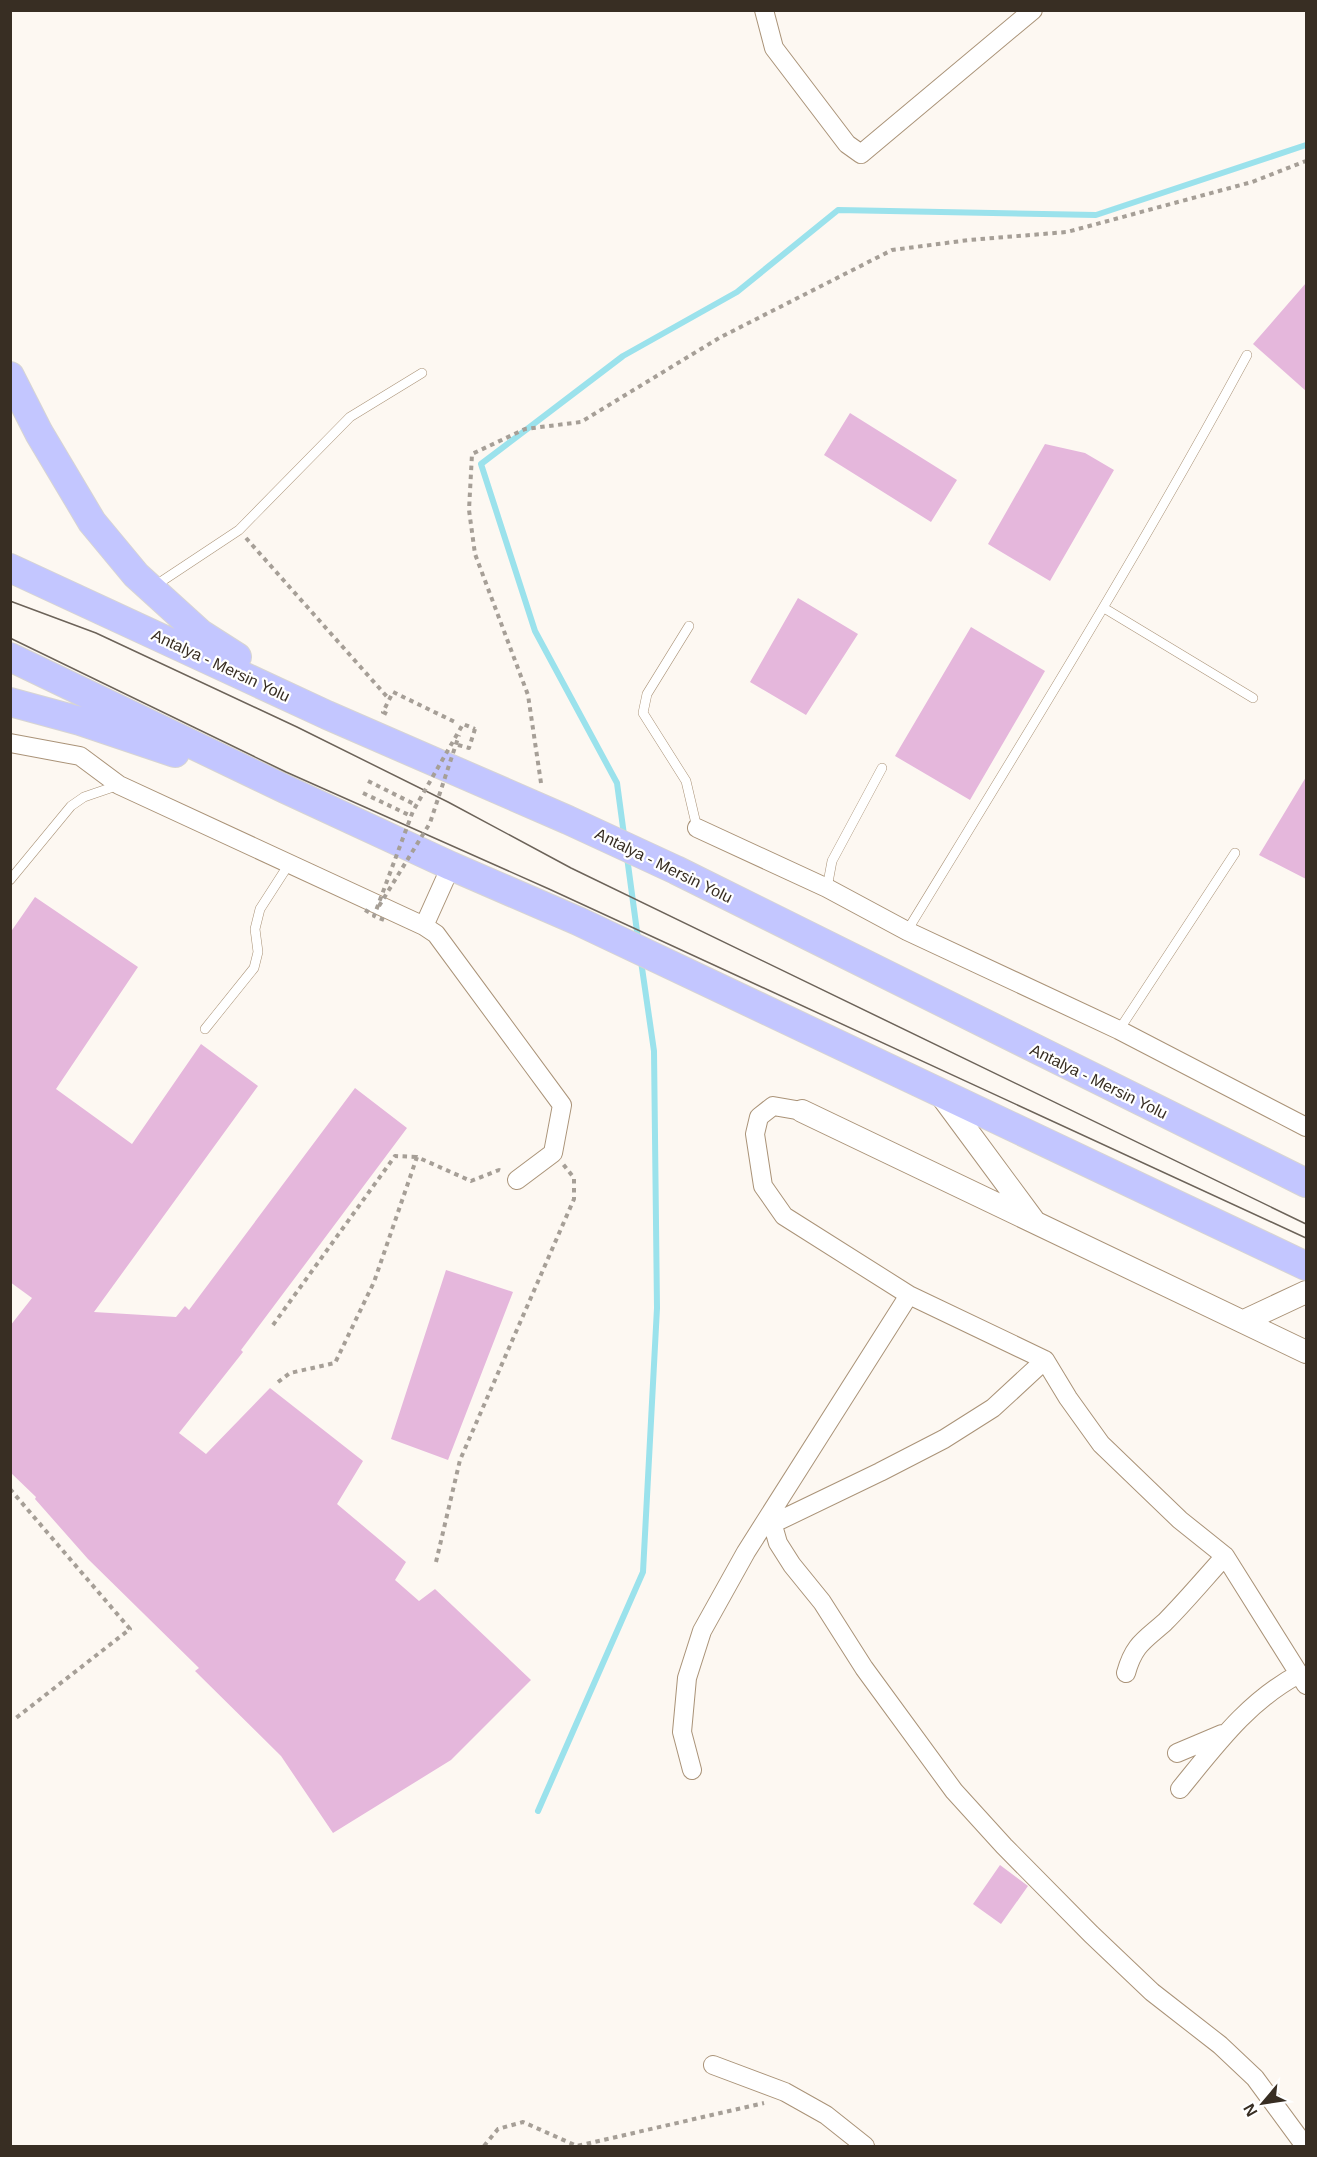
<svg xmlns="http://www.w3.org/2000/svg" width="1317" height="2157" font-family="Arial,sans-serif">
<rect width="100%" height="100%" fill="#fdf8f2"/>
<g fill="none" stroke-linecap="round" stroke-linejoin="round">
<!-- stream -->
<path stroke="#9be2ec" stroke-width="6" d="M624,835L617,783L535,631L481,464L623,356L737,292L838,210L1096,215L1306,145
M627,857L638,939
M538,1811L643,1572L657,1308L654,1051L641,961"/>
</g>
<!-- building -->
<path fill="#e5b7dc" d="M1306,283V391L1253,344Z
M850,413L957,480L931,522L824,455Z
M1045,444L1085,453L1114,470L1050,581L988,544Z
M798,598L858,634L806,715L750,682Z
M971,627L1045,671L970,800L895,756Z
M1306,777V879L1259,855Z
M35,897L138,967L56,1089L132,1144L201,1044L258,1086L94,1312L176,1317L185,1306L189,1310L355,1088L407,1128L241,1350L243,1352L179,1433L206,1454L270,1388L363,1461L337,1504L406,1562L395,1580L419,1601L435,1589L531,1680L451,1760L333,1833L281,1756L195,1671L199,1668L88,1559L35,1499L36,1497L10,1472V1326L32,1298L10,1282V933Z
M446,1270L513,1292L448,1460L391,1439Z
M1000,1865L1028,1886L1001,1924L973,1904Z"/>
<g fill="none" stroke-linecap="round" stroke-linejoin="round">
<defs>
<path id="service" d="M153,587L239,530L350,417L422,373
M1104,608L1253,698
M689,626L647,694L643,713L686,781L697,828
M10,880L71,806L84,797L119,785
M827,888L832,861L882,768
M907,931C1023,741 1141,551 1247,355
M205,1029L254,968L258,952L255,929L260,909L289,864
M1119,1030L1235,853"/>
<path id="minor" d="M764,10L774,48L847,144L861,154L1033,10
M10,743L80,756L119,785L424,926L436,934L562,1105L553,1153L517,1180
M697,828L827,888L907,931L1119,1030L1306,1127
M424,926L451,866
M802,1111L773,1106L759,1117L755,1134L763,1186L784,1216L909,1295L1045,1360L1068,1398L1101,1444L1180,1520L1225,1556L1306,1685
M770,1515L778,1543L792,1565L822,1602L864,1668L954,1791L1004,1846L1091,1934L1152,1992L1220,2045L1255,2078L1305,2146
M772,1524L880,1472L944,1439L993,1408L1045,1360
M1126,1673C1134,1644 1145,1640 1165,1622C1186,1601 1205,1578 1225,1556
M1177,1753L1222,1734
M692,1770L682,1732L687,1678L702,1631L746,1552L909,1295
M1180,1789C1216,1745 1248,1701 1299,1674
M713,2065L785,2092L826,2115L865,2146"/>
<path id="tertiary" d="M938,1091L1034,1221
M802,1111L1306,1352
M1244,1321L1306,1292"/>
<path id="trunk" d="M10,376L39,433L92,522L136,575L201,634L237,657
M10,568L327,715L568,820L676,870L1306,1183
M10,657L285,789L451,866L578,921L1306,1266
M10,702L80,721L175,753"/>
</defs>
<!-- service casing -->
<use href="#service" stroke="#aa9378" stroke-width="10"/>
<!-- minor casing -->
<use href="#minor" stroke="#aa9378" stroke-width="20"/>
<!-- tertiary casing -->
<use href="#tertiary" stroke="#aa9378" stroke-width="24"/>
<!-- trunk casing -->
<use href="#trunk" stroke="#d7d5d3" stroke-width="30"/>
<!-- path -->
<path stroke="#a69f97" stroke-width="4" stroke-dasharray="4.5 4.5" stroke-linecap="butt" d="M246,538L389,699
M387,714L383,712L393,692L457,723
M458,745L469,748L475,729
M368,781L416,805
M541,783L528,695L475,554L469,510L472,454L525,429L581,422L719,338L892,250L969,240L1067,232L1252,182L1306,161
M363,793L411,816
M273,1325L395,1156L417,1157
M278,1382L290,1373L335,1363L374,1282L417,1157L471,1181L499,1170L504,1172
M10,1489L130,1629L16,1718H10
M436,1562L460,1460L574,1199V1178L563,1164
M484,2146L498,2129L523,2122L577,2146L764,2103"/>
<!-- service -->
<use href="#service" stroke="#fff" stroke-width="9"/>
<!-- minor -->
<use href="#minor" stroke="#fff" stroke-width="18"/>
<!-- tertiary -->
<use href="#tertiary" stroke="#fff" stroke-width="22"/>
<!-- trunk -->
<use href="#trunk" stroke="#c3c6ff" stroke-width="28"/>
<!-- tram -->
<path stroke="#6c6359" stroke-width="1.5" d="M10,601L96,633L297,727L448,802L571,868L1306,1224
M10,638L286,772L549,889L1306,1238"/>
<!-- path-bridge -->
<path stroke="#a69f97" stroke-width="4" stroke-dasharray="4.5 4.5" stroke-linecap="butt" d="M379,906L430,823L459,735
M365,910L374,915
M384,920L374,916L413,811L463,724L475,729"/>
</g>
<g text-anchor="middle" stroke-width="4.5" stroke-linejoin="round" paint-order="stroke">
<!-- street labels -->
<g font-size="16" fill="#382e23" stroke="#fff">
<text transform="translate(221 665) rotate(25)" y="6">Antalya - Mersin Yolu</text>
<text transform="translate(664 865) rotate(26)" y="6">Antalya - Mersin Yolu</text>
<text transform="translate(1099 1081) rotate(26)" y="6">Antalya - Mersin Yolu</text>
</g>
</g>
<!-- border -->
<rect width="1317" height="2157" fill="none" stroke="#382e23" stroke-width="24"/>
<!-- north arrow -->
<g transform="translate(1263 2103) rotate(241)" stroke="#ffffff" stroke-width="4.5" paint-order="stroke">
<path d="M0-4.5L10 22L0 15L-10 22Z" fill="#382e23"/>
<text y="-9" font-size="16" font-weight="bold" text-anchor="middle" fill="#382e23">N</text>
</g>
</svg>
